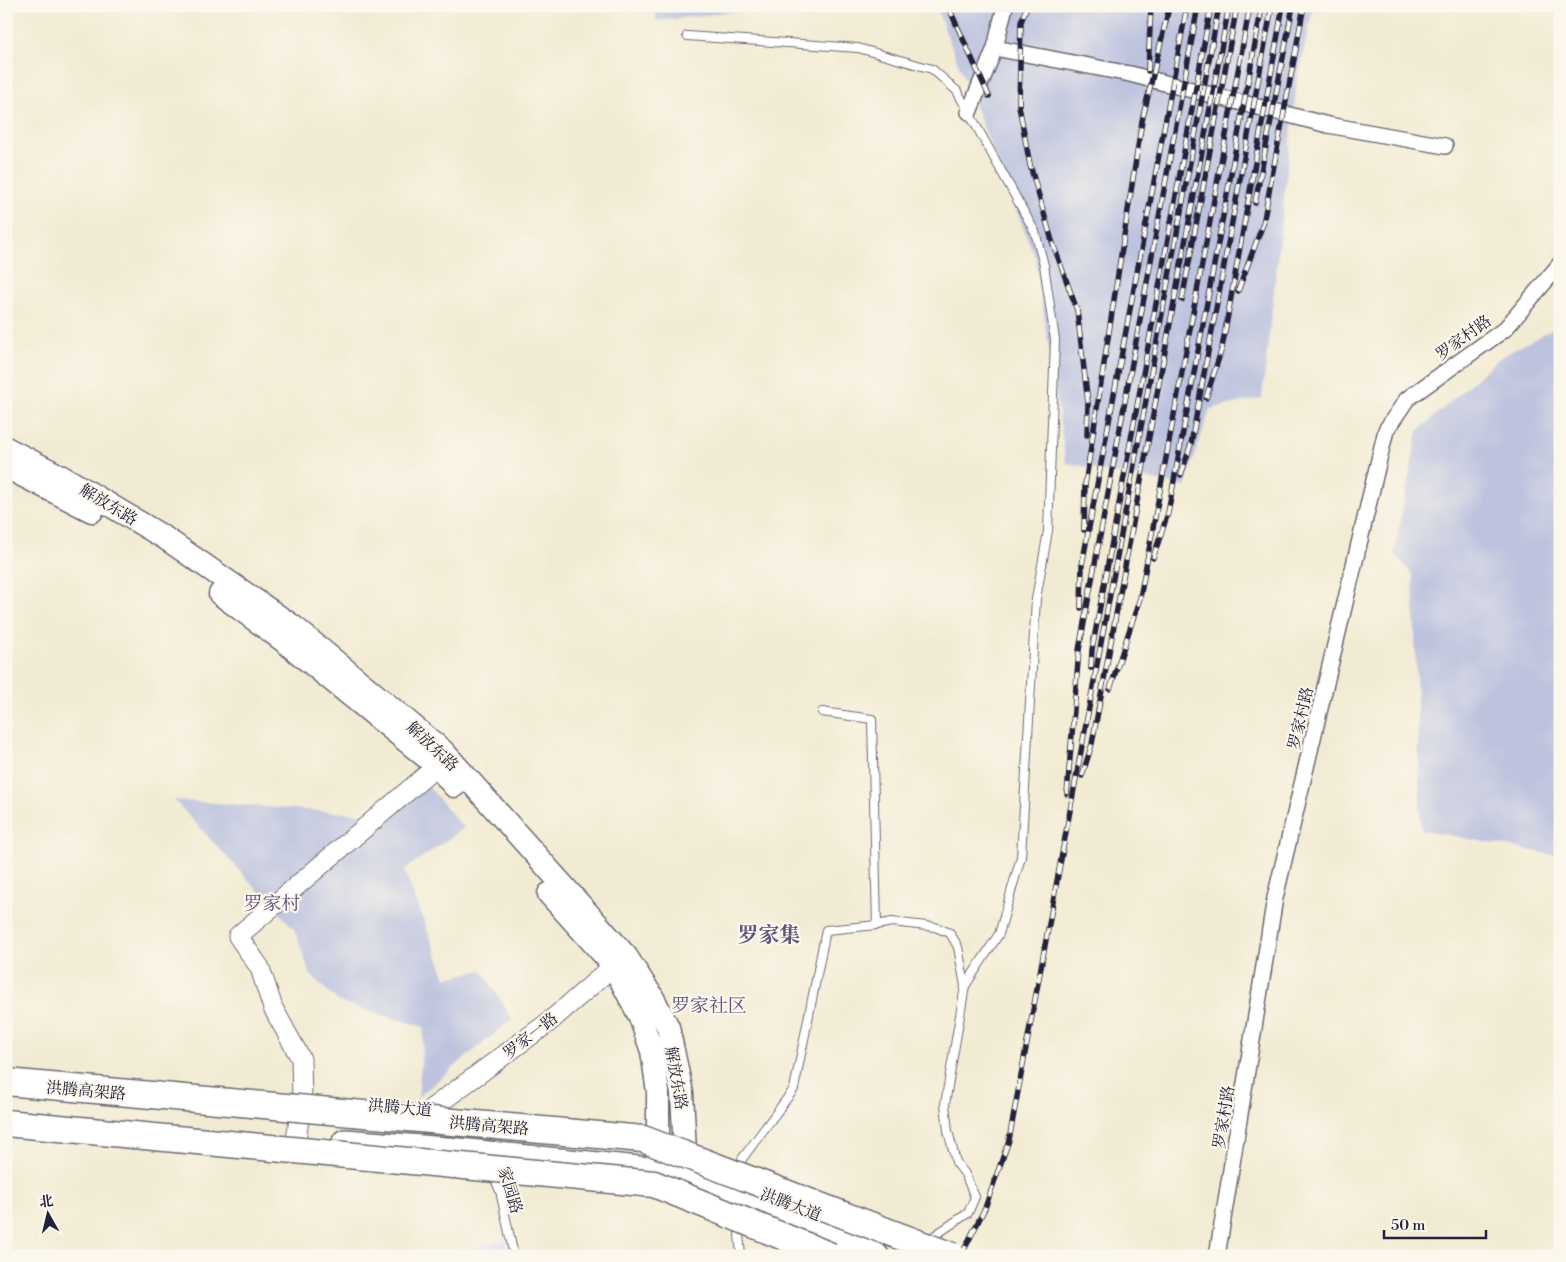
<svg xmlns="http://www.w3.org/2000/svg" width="1566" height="1262" font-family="'Libre Bodoni','Noto Serif SC',serif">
<rect width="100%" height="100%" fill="#fbf7ec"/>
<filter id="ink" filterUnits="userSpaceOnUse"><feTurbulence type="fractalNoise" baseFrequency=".02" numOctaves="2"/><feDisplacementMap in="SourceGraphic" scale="10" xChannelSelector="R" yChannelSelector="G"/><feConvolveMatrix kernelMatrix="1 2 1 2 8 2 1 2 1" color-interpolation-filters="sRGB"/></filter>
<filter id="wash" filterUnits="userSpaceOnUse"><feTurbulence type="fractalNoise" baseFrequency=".0096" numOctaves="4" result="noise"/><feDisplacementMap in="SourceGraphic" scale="20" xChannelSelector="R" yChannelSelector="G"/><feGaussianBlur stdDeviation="1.12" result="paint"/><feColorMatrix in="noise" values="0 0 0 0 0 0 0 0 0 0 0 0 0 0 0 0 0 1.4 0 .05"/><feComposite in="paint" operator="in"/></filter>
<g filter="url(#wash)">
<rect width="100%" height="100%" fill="#f2ebd3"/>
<!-- built -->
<path fill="#d4d8f9" d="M505,1240L508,1256H468L467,1249Z"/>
<!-- industrial -->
<path fill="#bdc3de" d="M654,6H780L657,21Z
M918,6H1314L1297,80L1262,398L1210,409L1185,486L1066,463L1035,257L937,10Z
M1560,325V856L1421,830L1413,575L1394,553L1418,431L1499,358Z
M420,777L464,828L404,870L446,978L482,970L512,1019L418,1097L424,1027L339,1002L310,974L294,929L174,800L373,815Z"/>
</g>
<g filter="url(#ink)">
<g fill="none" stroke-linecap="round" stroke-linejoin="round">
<defs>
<path id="service" d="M687,36L858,48L932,69L957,91L1035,232L1044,265L1055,340L1048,531L1036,599L1021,857L999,934L965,986
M877,925L892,922L935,927L950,933L958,947L965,986L945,1104L948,1131L956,1162L965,1174L975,1197L968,1213L928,1240
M740,1172L742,1159L794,1089L826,930L877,925L872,719L822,712
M493,1175L500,1191L514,1256
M738,1223L741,1256"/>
<path id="minor" d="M995,48L1130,74L1328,125L1445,146
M969,112L995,48L1005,6
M1217,1256L1275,898L1386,430L1407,399L1505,329L1560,264"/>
<path id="tertiary" d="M431,1109L549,1022L625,956
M296,1140L302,1099L301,1059L273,1008L260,968L238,936L437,766"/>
<path id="secondary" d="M6,448L68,480L165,538L294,627L443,751L626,956L653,998L668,1027L682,1093L686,1171
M6,467L92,511
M220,594L285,642L437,766L454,786
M549,894L613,965L640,1017L652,1051L658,1092V1161"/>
<path id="primary" d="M345,1142L459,1151L659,1171L686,1179L876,1256"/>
</defs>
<!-- service casing -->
<use href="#service" stroke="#6b6870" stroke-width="10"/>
<!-- minor casing -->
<use href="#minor" stroke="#6b6870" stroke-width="18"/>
<!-- tertiary casing -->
<use href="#tertiary" stroke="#6b6870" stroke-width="21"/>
<!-- secondary casing -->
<use href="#secondary" stroke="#6b6870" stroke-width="25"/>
<!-- primary casing -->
<use href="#primary" stroke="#6b6870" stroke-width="28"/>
<!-- service -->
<use href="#service" stroke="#fff" stroke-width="8"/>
<!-- minor -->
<use href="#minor" stroke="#fff" stroke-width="15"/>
<!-- tertiary -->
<use href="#tertiary" stroke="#fff" stroke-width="19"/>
<!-- secondary -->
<use href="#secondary" stroke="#fff" stroke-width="22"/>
<!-- primary -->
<use href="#primary" stroke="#fff" stroke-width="25"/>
<defs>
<path id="rail" d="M948,6L989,96
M1027,6L1021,22L1019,106L1030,165L1052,241L1077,310L1088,403L1087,435
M1148,71L1151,6
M1255,203L1293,6
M1238,291L1263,224L1304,6
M1182,300L1237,6
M1206,398L1222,348L1283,6
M1181,475L1191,444L1272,6
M1084,530L1085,485L1142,121L1168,12
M1153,558L1168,513L1262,6
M1081,608L1082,565L1187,6
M1091,668L1092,650L1211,6
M1110,689L1140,598L1250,6
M1082,776L1092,744L1229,6
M1067,794L1079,650L1198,6
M961,1256L985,1208L1009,1140L1219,6"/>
</defs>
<!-- rail casing -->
<use href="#rail" stroke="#22223b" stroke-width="5.5"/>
<!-- rail -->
<use href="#rail" stroke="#fbf7ec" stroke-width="4" stroke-dasharray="11" stroke-linecap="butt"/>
<defs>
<path id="trunk-bridge" d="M6,1082L643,1139L952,1256
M6,1123L654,1184L831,1256"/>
</defs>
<!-- trunk-bridge casing -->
<use href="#trunk-bridge" stroke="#6b6870" stroke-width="29" stroke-linecap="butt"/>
<!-- trunk-bridge -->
<use href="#trunk-bridge" stroke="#fff" stroke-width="26"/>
</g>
</g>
<g text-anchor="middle" stroke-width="4.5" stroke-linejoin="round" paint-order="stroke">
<!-- street labels -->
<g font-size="16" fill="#22223b" stroke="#fbf7ec">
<text transform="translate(1463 337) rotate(-36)" y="6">罗家村路</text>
<text transform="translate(109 504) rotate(31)" y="6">解放东路</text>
<text transform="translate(1300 718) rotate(-77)" y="6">罗家村路</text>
<text transform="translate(433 746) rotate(43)" y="6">解放东路</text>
<text transform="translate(530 1035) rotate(-38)" y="6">罗家一路</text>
<text transform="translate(677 1078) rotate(80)" y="6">解放东路</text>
<text transform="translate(86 1090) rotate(5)" y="6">洪腾高架路</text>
<text transform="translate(400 1107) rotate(5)" y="6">洪腾大道</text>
<text transform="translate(1223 1117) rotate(-81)" y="6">罗家村路</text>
<text transform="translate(489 1125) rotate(5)" y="6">洪腾高架路</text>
<text transform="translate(511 1190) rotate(73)" y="6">家园路</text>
<text transform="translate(791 1204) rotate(21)" y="6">洪腾大道</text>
</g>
<!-- quarter labels -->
<g font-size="19" fill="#5c527b" stroke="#fbf7ec">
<text x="272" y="910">罗家村</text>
<text x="709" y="1012">罗家社区</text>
</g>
<!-- district labels -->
<g font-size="21" font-weight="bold" fill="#5c527b" stroke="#fbf7ec">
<text x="769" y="942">罗家集</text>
</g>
</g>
<!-- margin -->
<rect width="1566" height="1262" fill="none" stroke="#fbf7ec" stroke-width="25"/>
<!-- north arrow -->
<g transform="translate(48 1214) rotate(352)" stroke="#fbf7ec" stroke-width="4" paint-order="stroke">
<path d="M0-4L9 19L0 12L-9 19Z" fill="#22223b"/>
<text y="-8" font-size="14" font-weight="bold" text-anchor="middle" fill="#22223b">北</text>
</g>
<!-- scale -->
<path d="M1384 1230v8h102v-8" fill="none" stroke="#22223b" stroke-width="2.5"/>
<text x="1391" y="1230" font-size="15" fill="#22223b" stroke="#fbf7ec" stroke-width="4" paint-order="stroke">50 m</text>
</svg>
